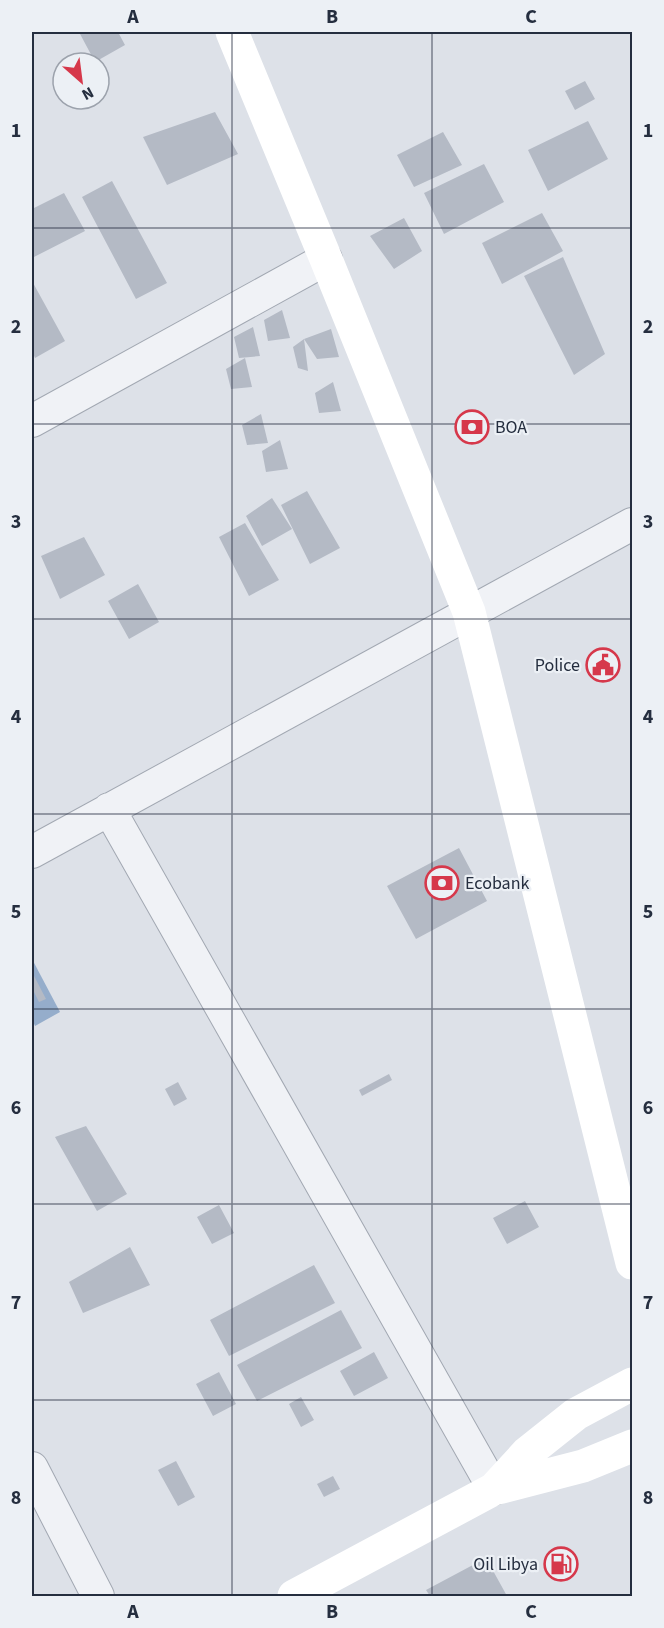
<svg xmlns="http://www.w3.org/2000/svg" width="664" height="1628" font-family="'Source Sans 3',sans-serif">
<rect width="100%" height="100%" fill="#dde1e8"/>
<!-- water -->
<path fill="#95adcb" d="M32,959L60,1012L35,1026L32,1019Z"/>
<!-- building -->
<path fill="#b4bac5" d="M79,32H118L125,45L95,62Z
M585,81L595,99L575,110L565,91Z
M215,112L238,154L167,185L143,137Z
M588,121L608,159L548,191L528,150Z
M443,132L462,165L414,187L397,155Z
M484,164L504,202L444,234L424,193Z
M112,181L167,283L136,299L82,197Z
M64,193L85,231L32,258V209Z
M542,213L563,251L502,284L482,243Z
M404,218L422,251L394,269L370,236Z
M563,257L605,354L574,375L524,276Z
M32,281L65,341L35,358L32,351Z
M282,310L290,338L268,341L264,320Z
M253,327L260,356L239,358L234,337Z
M331,329L339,357L317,359L304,339L308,371L298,368L293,347L304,339Z
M245,358L252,387L231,389L226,369Z
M333,382L341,411L319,413L315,393Z
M261,414L268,443L247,445L242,425Z
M280,440L288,469L266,472L262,451Z
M307,491L340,548L310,564L281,505Z
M272,498L292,529L262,546L246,516Z
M245,523L279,580L249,596L219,537Z
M84,537L105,575L60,599L41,556Z
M138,584L159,622L129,639L108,601Z
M459,848L487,901L416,939L387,886Z
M32,972L46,999L39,1002L32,988Z
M389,1074L392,1080L362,1096L359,1090Z
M178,1082L187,1099L174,1106L165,1089Z
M86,1126L127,1194L97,1211L55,1137Z
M525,1201L539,1227L507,1244L493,1218Z
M219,1205L234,1233L212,1244L197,1217Z
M130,1247L150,1285L83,1313L69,1282Z
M314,1265L335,1303L229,1356L210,1320Z
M341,1310L362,1348L257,1401L237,1365Z
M374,1352L388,1378L354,1396L340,1371Z
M219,1372L236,1404L213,1416L196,1384Z
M301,1397L314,1420L301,1427L289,1404Z
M176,1461L195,1497L178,1506L158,1470Z
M333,1476L340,1489L324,1497L317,1484Z
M486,1558L507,1596H430L426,1590Z"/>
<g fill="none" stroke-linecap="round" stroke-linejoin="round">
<defs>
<path id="street" d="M32,421L326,259
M109,809L494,1489
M32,852L632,524
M32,1468L98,1596"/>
</defs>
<!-- street casing -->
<use href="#street" stroke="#a2a8b2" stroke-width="34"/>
<!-- street -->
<use href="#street" stroke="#f0f2f6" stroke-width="32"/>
<!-- secondary -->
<path stroke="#fff" stroke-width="33" d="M232,32L326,259L469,612L632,1263
M494,1489L527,1453L576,1414L632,1384
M294,1596L494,1489L583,1466L632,1446"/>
</g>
<!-- grid -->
<path fill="none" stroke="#252e3f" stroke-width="1.5" stroke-opacity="0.55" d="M232,32V1596M432,32V1596M32,228H632M32,424H632M32,619H632M32,814H632M32,1009H632M32,1204H632M32,1400H632"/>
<!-- icons -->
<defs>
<symbol id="bank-ring" viewBox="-11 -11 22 22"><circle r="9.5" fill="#ecf0f5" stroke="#d6384b" stroke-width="1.5"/><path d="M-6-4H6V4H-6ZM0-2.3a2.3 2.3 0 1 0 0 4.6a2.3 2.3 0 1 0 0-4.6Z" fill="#d6384b"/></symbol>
<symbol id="civic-ring" viewBox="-11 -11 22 22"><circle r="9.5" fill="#ecf0f5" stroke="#d6384b" stroke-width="1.5"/><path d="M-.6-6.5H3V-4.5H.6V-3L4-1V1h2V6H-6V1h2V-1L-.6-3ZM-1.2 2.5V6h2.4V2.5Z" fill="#d6384b"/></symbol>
<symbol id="fuel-ring" viewBox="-11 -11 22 22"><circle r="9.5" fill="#ecf0f5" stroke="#d6384b" stroke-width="1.5"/><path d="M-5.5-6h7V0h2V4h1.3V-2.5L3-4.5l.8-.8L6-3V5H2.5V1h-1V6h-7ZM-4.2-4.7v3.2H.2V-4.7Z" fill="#d6384b"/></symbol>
</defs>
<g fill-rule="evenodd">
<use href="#bank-ring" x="453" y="408" width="38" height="38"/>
<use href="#civic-ring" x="584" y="646" width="38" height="38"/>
<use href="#bank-ring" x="423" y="864" width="38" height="38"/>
<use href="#fuel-ring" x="542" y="1545" width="38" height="38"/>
</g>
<g text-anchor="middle" stroke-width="4.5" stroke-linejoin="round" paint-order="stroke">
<!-- poi labels -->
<g font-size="18" fill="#252e3f" stroke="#ecf0f5" text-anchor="start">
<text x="495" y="433">BOA</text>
<text x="580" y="671" text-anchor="end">Police</text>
<text x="465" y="889">Ecobank</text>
<text x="538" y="1570" text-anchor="end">Oil Libya</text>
</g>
</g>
<!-- border -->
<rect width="664" height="1628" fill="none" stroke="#ecf0f5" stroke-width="66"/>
<!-- north arrow -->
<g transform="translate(81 81) rotate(152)"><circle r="28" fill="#ecf0f5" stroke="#9ca2ac" stroke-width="1.5"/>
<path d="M0-4.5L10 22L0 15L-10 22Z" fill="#d6384b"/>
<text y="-9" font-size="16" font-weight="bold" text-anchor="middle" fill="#252e3f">N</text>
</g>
<rect x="33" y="33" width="598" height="1562" fill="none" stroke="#252e3f" stroke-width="2"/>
<g font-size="20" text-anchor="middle" font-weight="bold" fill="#252e3f">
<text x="133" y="23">A</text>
<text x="332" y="23">B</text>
<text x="531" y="23">C</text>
<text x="16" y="137">1</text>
<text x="648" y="137">1</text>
<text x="16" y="333">2</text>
<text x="648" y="333">2</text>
<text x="16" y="528">3</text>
<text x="648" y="528">3</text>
<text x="16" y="723">4</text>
<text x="648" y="723">4</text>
<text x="16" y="918">5</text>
<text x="648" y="918">5</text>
<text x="16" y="1114">6</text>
<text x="648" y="1114">6</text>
<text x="16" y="1309">7</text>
<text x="648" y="1309">7</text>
<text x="16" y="1504">8</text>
<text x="648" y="1504">8</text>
<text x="133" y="1618">A</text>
<text x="332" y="1618">B</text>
<text x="531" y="1618">C</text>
</g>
</svg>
